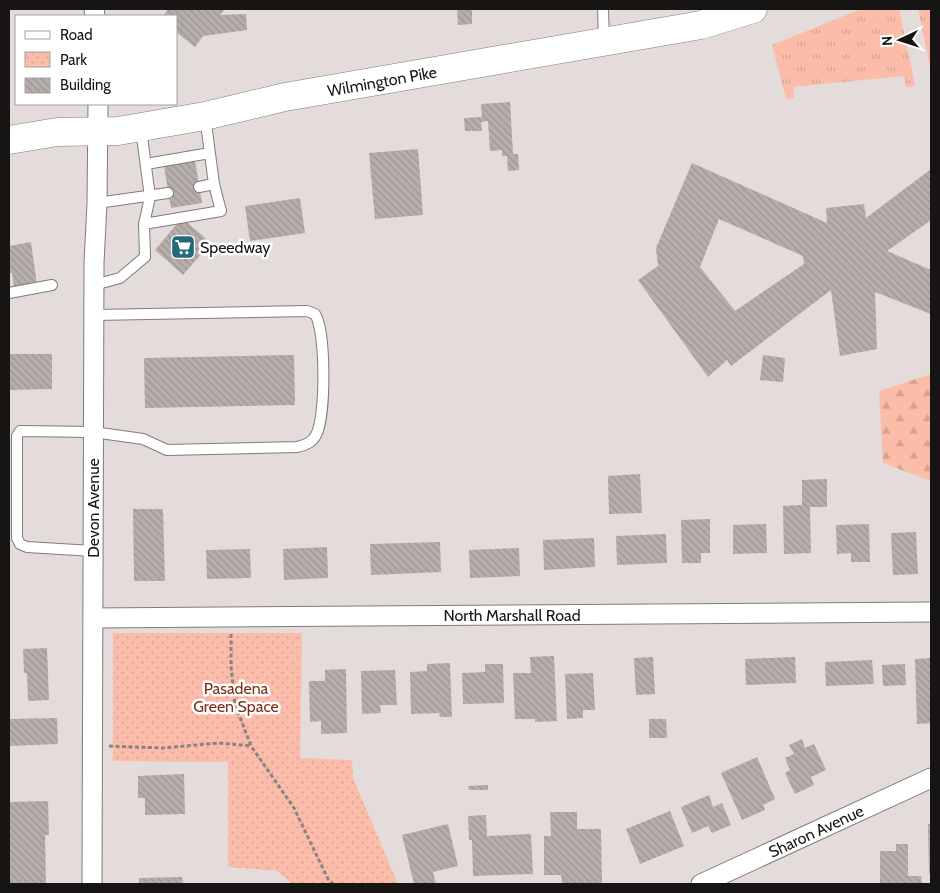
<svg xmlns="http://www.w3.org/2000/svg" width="940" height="893" font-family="Cabin,sans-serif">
<defs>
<pattern id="grass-tufts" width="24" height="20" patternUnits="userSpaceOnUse" patternTransform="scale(1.25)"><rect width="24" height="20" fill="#fbbdaa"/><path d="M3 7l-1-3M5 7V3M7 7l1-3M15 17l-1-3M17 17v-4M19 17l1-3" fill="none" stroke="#d6a291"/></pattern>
<pattern id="forest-firs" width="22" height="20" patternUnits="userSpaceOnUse" patternTransform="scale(1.25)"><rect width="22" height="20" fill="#fbbdaa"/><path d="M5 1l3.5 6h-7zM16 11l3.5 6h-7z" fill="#d6a291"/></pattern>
<pattern id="park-dots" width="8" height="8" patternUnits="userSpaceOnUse" patternTransform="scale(1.25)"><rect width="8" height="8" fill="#fbbdaa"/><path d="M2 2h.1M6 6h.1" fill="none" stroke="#d6a291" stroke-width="1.8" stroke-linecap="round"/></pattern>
<pattern id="building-back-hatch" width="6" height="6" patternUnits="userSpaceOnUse" patternTransform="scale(1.25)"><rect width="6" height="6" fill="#b6aeac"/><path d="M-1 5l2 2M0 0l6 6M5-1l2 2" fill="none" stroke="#9c9593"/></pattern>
</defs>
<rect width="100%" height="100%" fill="#e4dcda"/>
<!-- grass -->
<path fill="url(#grass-tufts)" d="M861,9H899L915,84L911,87H906L904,76L793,87L794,97L790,100L786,98L772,45Z
M918,9H931V72Z"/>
<!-- forest -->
<path fill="url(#forest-firs)" d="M931,374V481L883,463L879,391Z"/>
<!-- park -->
<path fill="url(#park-dots)" d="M113,633H302L300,758L352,760L353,778L398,884H293L277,871L228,867V762L113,761Z"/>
<!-- building -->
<path fill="url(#building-back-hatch)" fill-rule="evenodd" d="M168,9H225L220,15L246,14L247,30L203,36L195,47L176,32V16H163Z
M457,9H472V24L458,25Z
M510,102L513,154H518L519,170L508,171L507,156H502V150L490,151L488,121L481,122L482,131H465L464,118L482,117L481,104Z
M418,149L423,215L375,219L369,153Z
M195,161L202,203L171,208L164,166Z
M692,163L827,223L826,208L864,204L866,218L931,169V220L887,251L931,270V314L875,292L877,349L840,356L831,290L731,366L727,360L708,377L638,280L658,266L656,248ZM719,219L803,256L804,264L735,311L700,267Z
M300,198L305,233L250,241L245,206Z
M182,218L211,243L183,275L155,250Z
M31,242L38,292L15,295L12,273H9V246Z
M9,354H52V389L9,390Z
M294,355L295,405L145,408L144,358Z
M763,355L785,358L783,382L760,380Z
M640,474L642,513L609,514L608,476Z
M827,479V507H810L811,553L784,554L783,506L802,505V480Z
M133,509H163L165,581H134Z
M710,519V553H701V563H682L681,520Z
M766,524L767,553L733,554V525Z
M869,524L870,562H851V553L837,554L836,525Z
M916,532L918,574L893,575L891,533Z
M666,534L667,563L617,565L616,536Z
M594,538L595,567L544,570L543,540Z
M440,542L441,572L371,575L370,544Z
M327,547L328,578L284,580L283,549Z
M519,548L520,576L470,578L469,550Z
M250,549L251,578L207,579L206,550Z
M47,648L49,700L28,701L27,673H24L23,649Z
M554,656L557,721L535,722V719H515L513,673H531L530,657Z
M653,657L655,694L636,695L634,658Z
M795,657L796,683L746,685L745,659Z
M931,658V723L917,724L915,659Z
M872,660L874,684L826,686L825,662Z
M450,663L452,717H440L439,713L411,714L410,672L427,671V664Z
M485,664H503L504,703L463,704L462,673L485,672Z
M905,664L906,685L883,686L882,665Z
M346,669L347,733L321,734V721L310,722L309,681H325V670Z
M395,670L397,705H380L381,713L362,714L361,671Z
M593,673L595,710H583V718L567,719L565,674Z
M57,718L58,744L9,746V719Z
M649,719H666L667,738H649Z
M802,739L805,748L814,744L826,770L811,777L814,785L795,794L785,773L790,770L785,758L794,754L789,745Z
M757,757L775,799L763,805L765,810L742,820L721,773Z
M184,774L185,814L145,815V798H138V776Z
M488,785V790H469L468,786Z
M709,795L713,807L722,803L731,825L712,833L708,826L692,833L681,807Z
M48,801L49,835H45L46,884H10L9,802Z
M670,811L684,846L640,864L626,829Z
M550,812H577V829H601L602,883H562L561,875H544V836H551Z
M486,815L487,836L531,834L533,874L473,876L472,840H469L468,816Z
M448,824L458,866L433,872L436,884H414L402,835Z
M928,824H931V874H929Z
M896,844H908V876H921L922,884H880V851H896Z
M182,877L183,884H139V878Z"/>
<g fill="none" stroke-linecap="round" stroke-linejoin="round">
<defs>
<path id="service" d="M603,9L604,40
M146,164L210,153
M199,187L214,184L205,116
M97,203L168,193
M144,224L221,211L214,184
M94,285L120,278L145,257L144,224L150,197L141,129
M9,293L52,285
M93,551L27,547L20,544L17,538V436L20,431L93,432L143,439L167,450L297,447C305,445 312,443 316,435C326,417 326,331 315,314L307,311L94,315"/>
<path id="minor" d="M94,9L95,16
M93,618L931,612
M92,884L94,263L97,203L98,104
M701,884L931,778"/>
<path id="primary" d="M9,140L57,132L118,131L205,116L285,97L701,25L753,9"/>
</defs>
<!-- service casing -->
<use href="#service" stroke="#817b79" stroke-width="12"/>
<!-- minor casing -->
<use href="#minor" stroke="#817b79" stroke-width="21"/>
<!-- primary casing -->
<use href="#primary" stroke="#817b79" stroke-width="29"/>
<!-- path -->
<path stroke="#898482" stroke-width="3" stroke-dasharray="4 2.5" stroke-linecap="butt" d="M231,634V666L235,704L251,746L294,808L328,879L333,884
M109,746L162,748L219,743L251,746"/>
<!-- service -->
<use href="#service" stroke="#fff" stroke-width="10"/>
<!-- minor -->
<use href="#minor" stroke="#fff" stroke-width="19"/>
<!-- primary -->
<use href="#primary" stroke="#fff" stroke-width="28"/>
</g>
<!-- icons -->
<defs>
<symbol id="supermarket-square" viewBox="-11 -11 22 22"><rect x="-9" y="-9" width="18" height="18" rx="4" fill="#246879" stroke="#fff"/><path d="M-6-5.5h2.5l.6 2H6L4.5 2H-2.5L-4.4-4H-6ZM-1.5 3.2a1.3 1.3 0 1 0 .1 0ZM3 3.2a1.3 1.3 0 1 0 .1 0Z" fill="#fff"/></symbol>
</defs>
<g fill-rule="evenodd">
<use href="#supermarket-square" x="169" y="233" width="28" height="28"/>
</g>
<g text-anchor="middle" stroke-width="5" stroke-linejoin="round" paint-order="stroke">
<!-- street labels -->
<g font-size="16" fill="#171514" stroke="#fff">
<text transform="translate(382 81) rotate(-10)" y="6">Wilmington Pike</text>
<text transform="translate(93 508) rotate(-90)" y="6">Devon Avenue</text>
<text x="512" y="621">North Marshall Road</text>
<text transform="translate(816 831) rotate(-25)" y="6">Sharon Avenue</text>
</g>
<!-- poi labels -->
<g font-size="16" fill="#171514" stroke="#fff" text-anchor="start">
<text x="200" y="253">Speedway</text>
</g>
<!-- park labels -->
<g font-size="16" fill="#802f17" stroke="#fff">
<text x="236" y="694">Pasadena<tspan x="236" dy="18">Green Space</tspan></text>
</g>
</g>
<!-- border -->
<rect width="940" height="893" fill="none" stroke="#171514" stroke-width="20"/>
<!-- legend -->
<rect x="15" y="15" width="162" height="90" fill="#ffffff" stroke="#a2a1a1"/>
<rect x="25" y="31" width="25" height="8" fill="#ffffff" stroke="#a2a1a1"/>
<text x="60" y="40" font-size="15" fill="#171514">Road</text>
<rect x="25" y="52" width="25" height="15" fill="url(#park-dots)" stroke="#a2a1a1"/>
<text x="60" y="65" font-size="15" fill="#171514">Park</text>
<rect x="25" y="78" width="25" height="15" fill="url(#building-back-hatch)" stroke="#a2a1a1"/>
<text x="60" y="90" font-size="15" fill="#171514">Building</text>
<!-- north arrow -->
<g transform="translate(900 40) rotate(266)" stroke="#ffffff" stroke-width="4" paint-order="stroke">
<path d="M0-4L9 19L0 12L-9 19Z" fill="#171514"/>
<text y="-8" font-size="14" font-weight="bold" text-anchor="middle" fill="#171514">N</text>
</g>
</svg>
